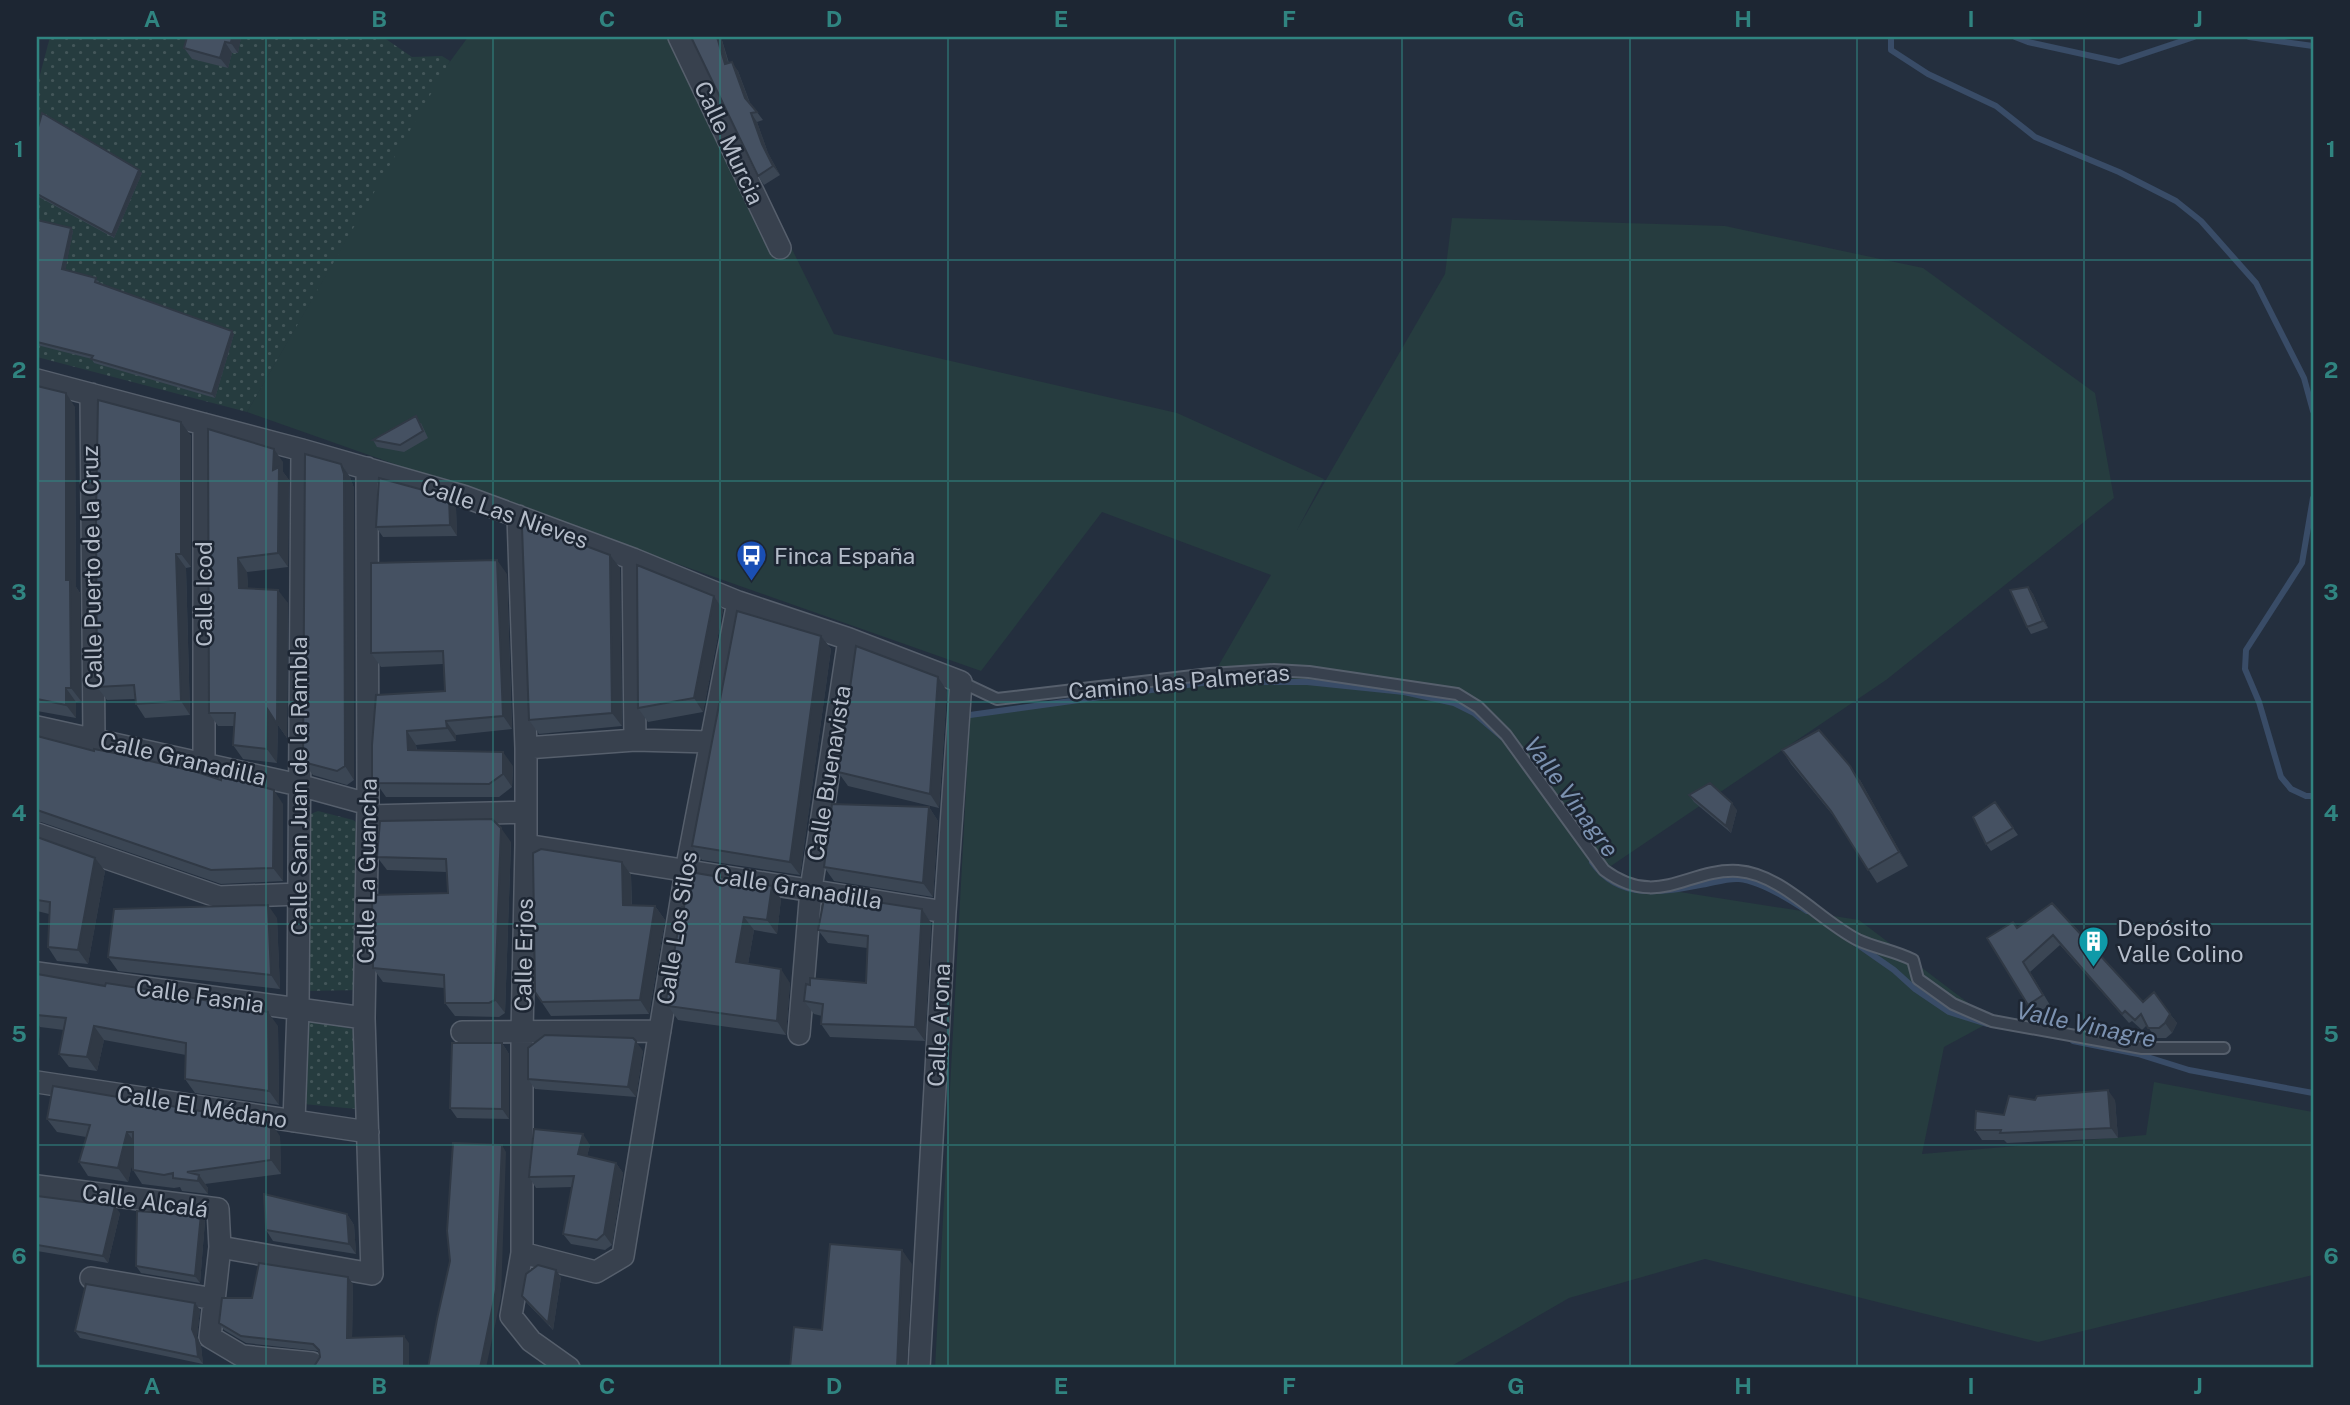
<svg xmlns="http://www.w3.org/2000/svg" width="2350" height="1405" font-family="'Public Sans',sans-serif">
<defs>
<pattern id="garden-dots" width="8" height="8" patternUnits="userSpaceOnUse" patternTransform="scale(1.75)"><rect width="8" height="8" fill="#263c3f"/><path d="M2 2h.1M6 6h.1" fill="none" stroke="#435659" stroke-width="1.8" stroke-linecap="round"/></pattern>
</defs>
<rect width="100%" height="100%" fill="#242f3e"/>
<!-- grass -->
<path fill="#263c3f" d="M468,37H687L834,334L1177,413L1324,479L1297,530L1445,274L1452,218L1725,226L1923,268L2095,393L2114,498L1886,680L1605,870L1629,884L1859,920L1992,1021L1944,1047L1922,1154L2146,1135L2154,1082L2313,1112V1275L2038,1342L1705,1259L1569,1298L1448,1368H935L970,715L1209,682L1271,575L1102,512L981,671L247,412L443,71Z"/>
<!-- garden -->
<path fill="url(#garden-dots)" d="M50,37H383L412,57L442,56L450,61L247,412L37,357V86Z
M318,811L353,820L359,824L360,990L306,991L308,815Z
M308,1020L352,1029L357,1038V1109L303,1104Z"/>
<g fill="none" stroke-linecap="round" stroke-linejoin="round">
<!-- stream -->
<path stroke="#394c67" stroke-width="6" d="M1891,37V50L1928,74L1996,106L2035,137L2119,172L2176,201L2201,221L2256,283L2304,378L2313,411
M2015,37L2028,42L2119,62L2194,37
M2249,37L2313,46
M2313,498L2302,563L2246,650L2245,669L2259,702L2281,777L2291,789L2306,796H2313
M970,715L1209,682H1307L1404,692L1454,703L1474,713L1502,737
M1592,862C1620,902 1665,892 1706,884C1716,882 1729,878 1739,879C1760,881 1789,899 1807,911
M1854,942L1894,970L1915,989L1949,1012L1987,1024
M2073,1041L2138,1054L2189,1070L2313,1093"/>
<defs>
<path id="lane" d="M961,682L997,699L1210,674L1274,670L1309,672L1457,694L1478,707L1506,735L1604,870C1658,910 1687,868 1738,871C1782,874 1820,921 1858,940C1875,948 1896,951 1913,960L1918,979L1953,1004L1992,1021L2142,1048H2224"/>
<path id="street" d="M679,37L780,248
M37,380L302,450L463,496L633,559L738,602L849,639L961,682L945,912L919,1368
M91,394L94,739
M518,516L526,748V845L522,1033V1253L511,1316L531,1341L569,1368
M633,559L635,740
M37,727L299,785L368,804
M526,748L635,740L710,742
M204,764V424
M368,816L526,812
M37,834L219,897L299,894
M526,845L945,912
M37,973L364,1018
M462,1032L660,1031
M799,1034L811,889L849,639
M37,1082L368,1132
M294,1121L298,1010L302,450
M37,1186L218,1209L220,1247L210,1337L242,1356L312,1363
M220,1247L372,1274L364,1018L368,804L367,468
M522,1253L596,1272L623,1256L686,871L738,602
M91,1278L214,1299"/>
</defs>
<!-- lane casing -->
<use href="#lane" stroke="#565f6c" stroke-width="14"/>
<!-- street casing -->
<use href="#street" stroke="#565f6c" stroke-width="24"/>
<!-- lane -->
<use href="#lane" stroke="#38414e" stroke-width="10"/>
<!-- street -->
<use href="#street" stroke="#38414e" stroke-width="21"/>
</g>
<!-- wall -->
<path fill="#3b4654" d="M187,37H241L238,53H232L228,68L192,59L184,48Z
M691,37H721L729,63L738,71L750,103L763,120L757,122L768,153L780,175L764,185L758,176Z
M37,131L142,173L114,238L37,196Z
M37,220L71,228L73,231L65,270L99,281L98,283L232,331L234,334L215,398L94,363L92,359L37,345Z
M37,386L75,407L76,587L80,593L81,701L76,702V718L37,711Z
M181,422L191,436V567L186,568L190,715L145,718L136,704L135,699L107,700L97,687Z
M421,423L428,438L404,452L377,447L373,440Z
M208,429L283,462V472L289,480L288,567L247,572L248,588L288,603L287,738L278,725L277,763L243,759L233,745L234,726H218L209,713Z
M341,464L350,477L354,488V780L347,785L313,775L303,762Z
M449,497L456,508L457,536L383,537L376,527Z
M610,555L620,568L622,726L539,734L529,720Z
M507,574L512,729L456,735V741L416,745L417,750L513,766L512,787L499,797H386L372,777V745L445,691L443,664L381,667L371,653Z
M2028,587L2033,594L2048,628L2031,634L2027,627Z
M714,596L723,610L703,712L648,722L638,708Z
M821,636L831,649L800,875L702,860L692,846Z
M947,691L939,808L848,786L838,772Z
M37,736L283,804V881L221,884L41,822H37Z
M1782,750L1860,780L1908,866L1877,883L1836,819L1791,764Z
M1689,795L1737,810L1731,833L1694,802Z
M1995,802L2018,835L1991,851L1986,844Z
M929,807L938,821L933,897L834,881L824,867Z
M37,837L105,871L88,964L57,961L48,947L49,914L37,911Z
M511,842L505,1013L499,1017L455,1016L445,1003L444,988L383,982L373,968L448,893L447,872L387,870L377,857Z
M622,862L631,875L632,905L655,906L665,920L649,1014L551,1016L535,992Z
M772,886L781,899L777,934L754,930L748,964L790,983L786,1035L678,1020L668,1006L669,1003L666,1000L684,907Z
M2052,903L2143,1002L2170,1014L2177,1023L2172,1033L2166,1038H2155L2147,1025L2142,1030L2132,1021L2129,1023L2060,945L2030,972L2050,1005L2035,1014L2028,1005L2017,928Z
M922,909L931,923L925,1041L830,1037L821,1024L822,1016L814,1014L804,1001L866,983L867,948L828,943L818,930Z
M277,918L280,989L118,971L108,957Z
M37,974L278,1026L279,1105L195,1093L185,1079L186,1055L104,1040L97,1071L69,1067L59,1054L64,1030L40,1027L37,1065Z
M502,1043L509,1054V1119L457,1118L450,1108Z
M643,1051L636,1097L535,1089L528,1079Z
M2035,1100H2115L2118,1138L2007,1143L2004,1140H1982L1975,1130Z
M47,1119L280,1136L281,1174L205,1184L208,1188V1194L182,1191L180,1187L174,1188L142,1184L133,1170V1160L128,1182L88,1176L79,1162L86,1137L57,1132Z
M590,1145L587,1156L616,1163L623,1173L612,1245L605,1250L571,1244L563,1234L572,1187L536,1188L529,1177Z
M37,1196L120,1213L108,1263L37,1251Z
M177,1214H201L205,1221L200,1283L141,1273L136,1266Z
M347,1214L354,1225L356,1254L273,1241L266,1230Z
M561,1277L553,1330L527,1303L522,1296Z
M353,1284L352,1338L409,1343L320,1357L318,1351L246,1343L224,1330L219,1323L252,1298Z
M195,1303L200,1310L197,1336L201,1346L203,1364L80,1338L75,1331Z"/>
<!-- shaded-wall -->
<path fill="#303945" d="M232,37H241L238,53L231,43Z
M717,37H721L731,73L725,64Z
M225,42L232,53L228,68L220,58Z
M732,62L738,71L751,107L745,98Z
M751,113L757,122L768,153L780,175L773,166L762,144Z
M139,170L142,173L114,238L112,235Z
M71,228L73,231L65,273L62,269Z
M232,331L234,334L215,398L212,394Z
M66,393L75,407L76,587L80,593L81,701L71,688L66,580Z
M181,422L191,436V567L181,554Z
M274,449L283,462V472L289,480L288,567L278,553L273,470Z
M341,464L350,477L354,488V780L345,766Z
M449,497L456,508L457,536L450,525Z
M176,554L186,568L190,715L181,701Z
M610,555L620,568L622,726L612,713Z
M238,558L247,572L249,601L239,588Z
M497,560L507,574L512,729L503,716Z
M2028,587L2033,594L2048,628L2043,621Z
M278,590L288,603L287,738L278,725L277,763L267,749L268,710Z
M714,596L723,610L703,712L694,698Z
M821,636L831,649L800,875L790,862Z
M938,677L947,691L939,808L930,794Z
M66,688L76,702V718L66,705Z
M446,721L456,735V741L447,728Z
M407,731L416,745L417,764L408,750Z
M503,752L513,766L512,787L503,774Z
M1850,766L1860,780L1908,866L1899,852Z
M274,790L283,804V881L273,868Z
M1732,803L1737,810L1731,833L1726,826Z
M929,807L938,821L933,897L923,883Z
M501,828L511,842L505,1013L495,1000Z
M95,858L105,871L88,964L78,950Z
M622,862L631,875L632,919L623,905Z
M772,886L781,899L777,934L767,920Z
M268,905L277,918L280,989L271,975Z
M655,906L665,920L649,1014L640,1000Z
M922,909L931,923L925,1041L915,1027Z
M744,917L754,930L746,976L736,962Z
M781,969L790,983L786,1035L777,1021Z
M268,1012L278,1026L279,1105L269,1091Z
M2170,1014L2177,1023L2172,1033L2165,1023Z
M37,1022L40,1027L37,1065Z
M94,1026L104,1040L97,1071L87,1057Z
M636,1041L643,1051L636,1097L628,1087Z
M502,1043L509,1054V1119L502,1109Z
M2108,1090L2115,1100L2118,1138L2111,1128Z
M271,1123L280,1136L281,1174L271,1160Z
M127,1132L137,1145L128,1182L118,1168Z
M583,1134L590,1145L585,1164L578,1154Z
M502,1145L506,1152L501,1297L486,1368H480Z
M616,1163L623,1173L612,1245L604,1234Z
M199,1175L208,1188V1194L198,1181Z
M115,1206L120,1213L108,1263L103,1256Z
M201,1214L205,1221L200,1283L195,1276Z
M347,1214L354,1225L356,1254L349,1244Z
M902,1250L912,1264L907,1368H897Z
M556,1270L561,1277L553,1330L548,1323Z
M348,1277L353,1284L352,1345L347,1338Z
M195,1303L200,1310L197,1336L201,1346L203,1364L198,1357L192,1329Z
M404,1336L409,1343V1368H404Z"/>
<!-- building -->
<path fill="#455162" stroke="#303945" stroke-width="2" d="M187,37H232L231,43L225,42L220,58L184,48Z
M691,37H717L725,64L732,62L745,98L757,112L751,113L762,144L773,166L758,176Z
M42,113L139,170L112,235L37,194V131Z
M37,220L71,228L62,269L96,278L95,282L232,331L212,394L91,359L93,356L37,342Z
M37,386L66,393V580H70L71,688H66V705L37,699Z
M98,400L181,422V554H176L181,701L136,704L134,685L97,687L96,515Z
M416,416L423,431L400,445L373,440Z
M208,429L274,449L273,470L279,467L278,553L238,558L239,588L278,590L277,724L268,710L267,749L233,745L235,713H209Z
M305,454L341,464L344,474L345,766L337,771L303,762Z
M379,478L449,497L450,525L376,527Z
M527,524L610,555L612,713L529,720L522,527Z
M497,560L503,716L446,721L447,728L407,731L408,750L503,752V774L489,784L377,783L372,777V745L376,695L445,691L443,651L371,653V563Z
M637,565L714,596L694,698L638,708Z
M2028,587L2043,621L2027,627L2010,590Z
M737,611L821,636L790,862L692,846Z
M856,646L938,677L930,794L838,772Z
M1819,730L1850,766L1899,852L1868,870L1831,811L1782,750Z
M37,736L94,751V749L120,754L197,772L221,780V777L249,783L274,790L273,868L211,870L37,810Z
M1710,783L1732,803L1726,826L1689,795Z
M1995,802L2013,828L1986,844L1973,817Z
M832,804L929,807L923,883L824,867Z
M492,819L501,828L495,1000L489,1003H445L444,975L373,968L372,895L448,893L446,859L377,857L380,821Z
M37,837L95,858L78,950L48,947L50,902L37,900Z
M541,849L622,862L623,905L655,906L640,1000L542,1002L535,992L533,853Z
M690,872L772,886L767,920L744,917L736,962L781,969L777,1021L668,1006L669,1000H666L682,907H684Z
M825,894L922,909L915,1027L821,1024L823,1004L804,1001L806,984L810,985V978L866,983L868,936L818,930Z
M2052,903L2143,1002L2154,992L2170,1014L2165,1023L2159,1028H2148L2141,1014L2135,1020L2125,1011L2122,1014L2053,935L2023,962L2043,995L2028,1005L1987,938L2013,922L2017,928Z
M268,905L271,975L108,957L114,909Z
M37,974L105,986L106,983L145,989L268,1012L269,1091L185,1079L186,1043L94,1026L87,1057L59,1054L66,1018L37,1015Z
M545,1035L633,1038L636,1041L628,1087L528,1079V1048Z
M452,1043H502V1109L450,1108Z
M53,1086L271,1123V1160L187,1172L199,1175L198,1181L173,1178V1173L164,1175L133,1170V1132H127L118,1168L79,1162L90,1125L47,1119Z
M2108,1090L2111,1128L2000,1133L2001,1130H1975L1976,1111L2004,1115L2009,1096L2035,1100L2037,1096Z
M534,1129L583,1134L578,1154L616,1163L604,1234L597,1240L563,1234L574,1176L529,1177Z
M453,1143L502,1145L496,1290L480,1368H428L437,1319L450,1261L447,1231Z
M264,1194L347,1214L349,1244L266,1230Z
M37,1196L115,1206L103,1256L37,1245Z
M137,1211L177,1214V1211L201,1214L195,1276L136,1266Z
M830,1244L902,1250L897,1368H790L794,1327L822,1330Z
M259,1263L348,1277L347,1338L404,1336V1368H313L320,1357L319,1350L313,1344L241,1336L219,1323L222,1298H252Z
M538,1265L556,1270L548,1323L522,1296L526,1274Z
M86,1284L195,1303L192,1329L196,1339L198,1357L75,1331Z"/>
<!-- grid -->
<path fill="none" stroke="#308480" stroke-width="2" stroke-opacity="0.55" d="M266,37V1368M493,37V1368M720,37V1368M948,37V1368M1175,37V1368M1402,37V1368M1630,37V1368M1857,37V1368M2084,37V1368M37,260H2313M37,481H2313M37,702H2313M37,924H2313M37,1145H2313"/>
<!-- icons -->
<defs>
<symbol id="bus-pin" viewBox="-11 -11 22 30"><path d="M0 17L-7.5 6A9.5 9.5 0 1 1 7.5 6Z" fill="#1a4fb4" stroke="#1d2633"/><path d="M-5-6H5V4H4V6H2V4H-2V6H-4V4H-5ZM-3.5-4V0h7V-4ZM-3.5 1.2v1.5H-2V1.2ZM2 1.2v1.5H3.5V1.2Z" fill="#fff"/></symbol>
<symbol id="building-pin" viewBox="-11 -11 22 30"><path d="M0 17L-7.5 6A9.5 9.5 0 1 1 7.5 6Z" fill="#0f9aa8" stroke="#1d2633"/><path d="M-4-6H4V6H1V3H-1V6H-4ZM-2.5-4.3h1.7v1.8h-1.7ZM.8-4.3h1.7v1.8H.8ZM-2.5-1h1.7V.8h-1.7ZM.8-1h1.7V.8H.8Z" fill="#fff"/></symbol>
</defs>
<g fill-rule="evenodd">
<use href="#bus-pin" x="734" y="538" width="35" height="47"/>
<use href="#building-pin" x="2076" y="924" width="35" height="47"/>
</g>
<g text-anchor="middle" stroke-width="5" stroke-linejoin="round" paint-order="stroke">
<!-- street labels -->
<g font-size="23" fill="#b4bcc9" stroke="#1d2633">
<text transform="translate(729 143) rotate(65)" y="8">Calle Murcia</text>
<text transform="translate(505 513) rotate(19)" y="8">Calle Las Nieves</text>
<text transform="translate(92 567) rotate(-91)" y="8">Calle Puerto de la Cruz</text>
<text transform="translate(204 594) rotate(-90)" y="8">Calle Icod</text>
<text transform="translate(1179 682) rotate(-5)" y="8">Camino las Palmeras</text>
<text transform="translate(183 759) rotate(13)" y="8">Calle Granadilla</text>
<text transform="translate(829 773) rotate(-81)" y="8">Calle Buenavista</text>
<text transform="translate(299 786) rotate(-90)" y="8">Calle San Juan de la Rambla</text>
<text transform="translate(367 871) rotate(-89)" y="8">Calle La Guancha</text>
<text transform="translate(798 888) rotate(9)" y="8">Calle Granadilla</text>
<text transform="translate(677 928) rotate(-81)" y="8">Calle Los Silos</text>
<text transform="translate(524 955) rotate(-89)" y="8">Calle Erjos</text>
<text transform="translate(200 996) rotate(8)" y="8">Calle Fasnia</text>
<text transform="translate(939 1025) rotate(-87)" y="8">Calle Arona</text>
<text transform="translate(202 1107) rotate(9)" y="8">Calle El Médano</text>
<text transform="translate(145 1201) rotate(8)" y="8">Calle Alcalá</text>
</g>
<!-- poi labels -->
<g font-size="23" fill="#b4bcc9" stroke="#1d2633" text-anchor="start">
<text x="774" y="564">Finca España</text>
<text x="2117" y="936">Depósito<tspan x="2117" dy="26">Valle Colino</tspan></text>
</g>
<!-- water labels -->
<g font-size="24" font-style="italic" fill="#7c92b1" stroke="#1d2633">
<text transform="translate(1571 797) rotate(54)" y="8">Valle Vinagre</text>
<text transform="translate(2086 1025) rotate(12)" y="8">Valle Vinagre</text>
</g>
</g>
<!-- border -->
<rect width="2350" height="1405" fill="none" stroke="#1d2633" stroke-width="77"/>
<rect x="38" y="38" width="2274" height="1328" fill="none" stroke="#308480" stroke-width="2.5"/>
<g font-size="23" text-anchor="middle" font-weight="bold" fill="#308480">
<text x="152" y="27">A</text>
<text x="379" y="27">B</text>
<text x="607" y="27">C</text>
<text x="834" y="27">D</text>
<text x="1061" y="27">E</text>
<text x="1289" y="27">F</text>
<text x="1516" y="27">G</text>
<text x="1743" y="27">H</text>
<text x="1971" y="27">I</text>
<text x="2198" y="27">J</text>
<text x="19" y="157">1</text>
<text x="2331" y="157">1</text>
<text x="19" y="378">2</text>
<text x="2331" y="378">2</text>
<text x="19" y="600">3</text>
<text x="2331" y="600">3</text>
<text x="19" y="821">4</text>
<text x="2331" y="821">4</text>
<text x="19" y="1042">5</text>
<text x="2331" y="1042">5</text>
<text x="19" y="1264">6</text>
<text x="2331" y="1264">6</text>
<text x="152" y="1394">A</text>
<text x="379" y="1394">B</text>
<text x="607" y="1394">C</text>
<text x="834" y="1394">D</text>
<text x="1061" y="1394">E</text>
<text x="1289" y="1394">F</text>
<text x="1516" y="1394">G</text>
<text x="1743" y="1394">H</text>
<text x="1971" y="1394">I</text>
<text x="2198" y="1394">J</text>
</g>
</svg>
